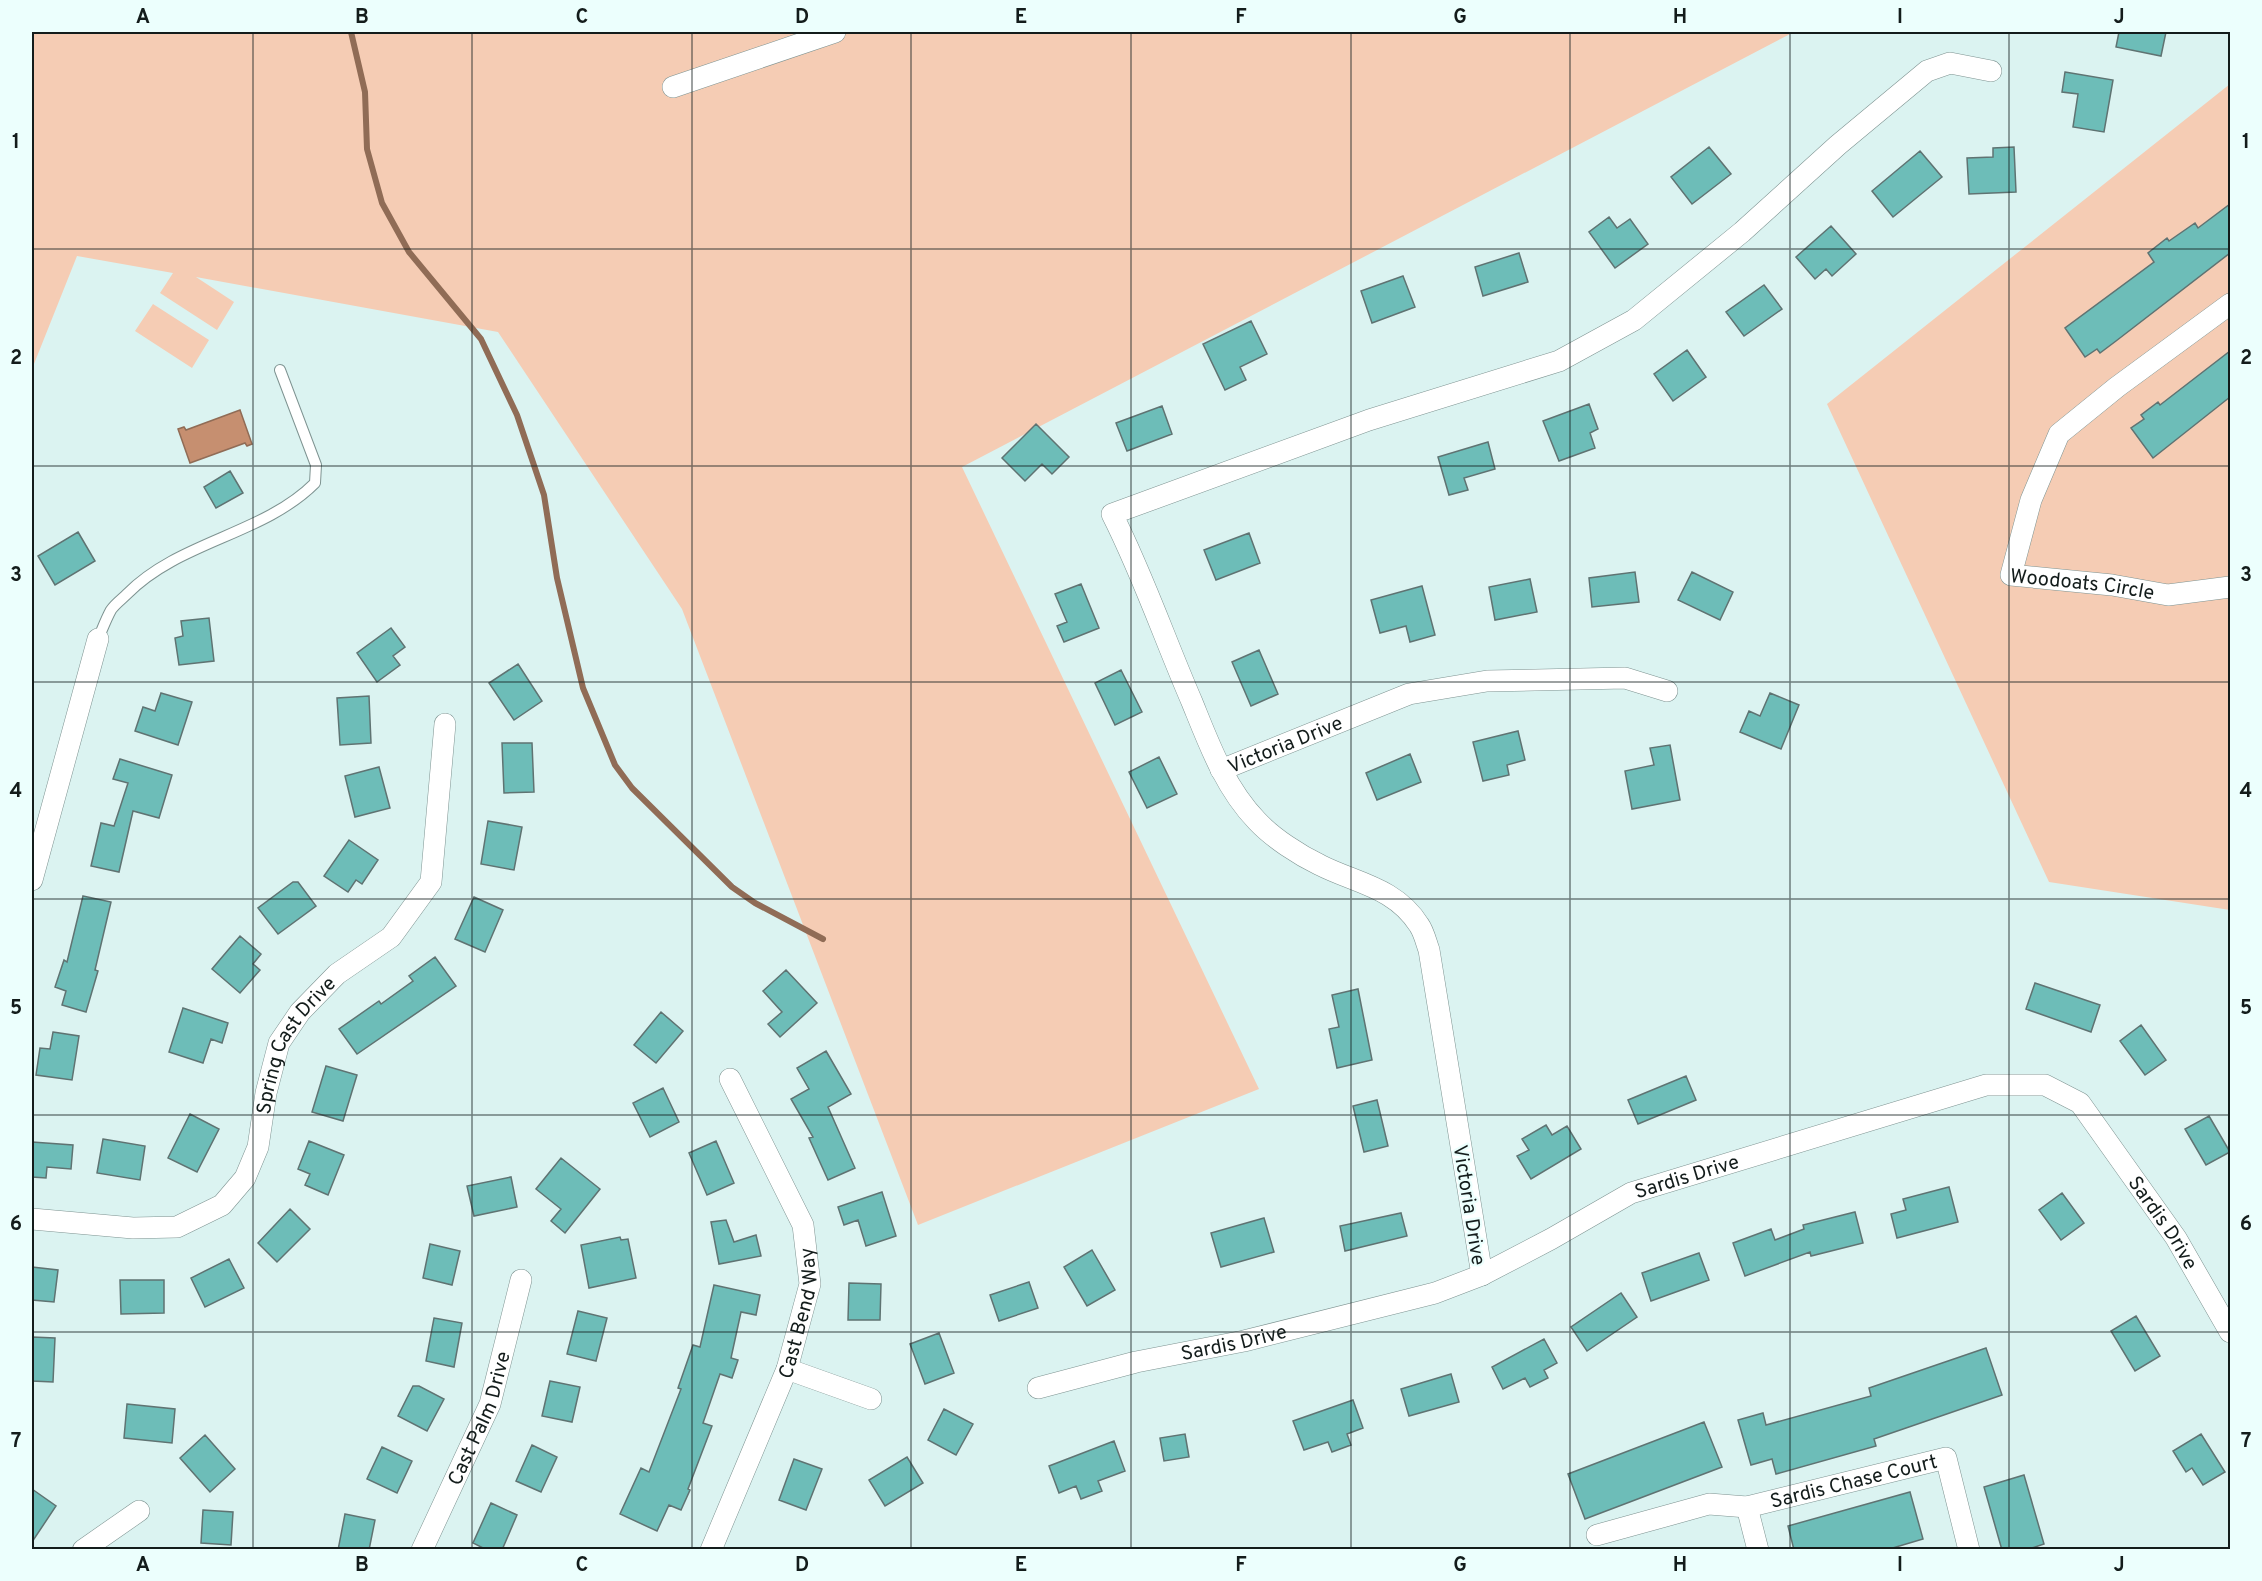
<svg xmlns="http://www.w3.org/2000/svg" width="2262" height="1581" font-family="Overpass,sans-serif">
<rect width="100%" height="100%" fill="#dbf3f1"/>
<!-- green -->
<path fill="#f5ccb4" d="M32,32H1794L962,467L1259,1089L918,1225L682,609L498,332L196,277L234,302L217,330L160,293L173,273L77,256L32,369Z
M2230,84V910L2049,882L1827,404Z
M153,304L209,340L192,368L135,331Z"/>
<!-- water -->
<path fill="#c68f70" stroke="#906c56" stroke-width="1.5" d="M240,410L252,444L247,446L245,443L190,463L178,429L184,427L186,430Z"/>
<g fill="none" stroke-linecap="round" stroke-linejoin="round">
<!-- stream -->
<path stroke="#906c56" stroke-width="6" d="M351,32L365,92L367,149L382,203L409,252L481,339L517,415L544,495L557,578L583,688L615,765L632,788L732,887L755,903L823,939"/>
</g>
<!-- building -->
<path fill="#6dbdb8" stroke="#5f7372" stroke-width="1.5" d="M2119,32H2166L2161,56L2116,47Z
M2065,72L2113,80L2104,132L2073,127L2078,94L2062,92Z
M1709,147L1731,174L1692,204L1671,177Z
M2014,147L2016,192L1969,194L1967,158L1993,157V148Z
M1920,151L1942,177L1893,217L1872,191Z
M2230,204V253L2116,341L2100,353L2097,349L2085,357L2065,328L2154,262L2148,253L2167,238L2169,241L2195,223L2198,228Z
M1609,217L1617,228L1630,219L1648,244L1615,268L1589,232Z
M1831,226L1856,254L1832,276L1826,269L1815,279L1796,257Z
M1519,253L1528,282L1483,296L1475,267Z
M1403,276L1415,307L1372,323L1361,291Z
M1764,285L1782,309L1744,336L1726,312Z
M1251,321L1267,354L1240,367L1246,380L1225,390L1203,344Z
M1687,350L1706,377L1673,401L1654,374Z
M2230,351V397L2153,458L2131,428L2144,419L2141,415L2158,402L2160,405Z
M1589,404L1598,429L1590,433L1595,448L1559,461L1543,421Z
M1162,406L1172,434L1127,451L1116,423Z
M1036,424L1069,457L1052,474L1042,464L1025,481L1002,458Z
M1488,442L1495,469L1464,478L1468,490L1449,495L1438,457Z
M230,471L243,493L216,508L204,487Z
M78,532L95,561L55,585L38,556Z
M1249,533L1260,563L1216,580L1204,550Z
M1635,572L1639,602L1592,607L1589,578Z
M1692,572L1733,592L1720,620L1678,600Z
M1530,579L1537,612L1495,620L1489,587Z
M1081,584L1099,628L1064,642L1057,626L1067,622L1055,594Z
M1422,586L1435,635L1410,642L1406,626L1380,633L1371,600Z
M209,618L214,661L179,665L175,638L183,636L181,621Z
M391,628L405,647L393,656L400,665L377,682L357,653Z
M1259,650L1278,694L1251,706L1232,662Z
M518,664L542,701L514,720L489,683Z
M1121,670L1142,712L1115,725L1095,683Z
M161,693L192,702L178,745L135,731L143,707L155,711Z
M1770,693L1799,705L1781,749L1740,732L1749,711L1760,716Z
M369,696L371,743L340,745L337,698Z
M1518,731L1525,760L1507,765L1509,775L1483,781L1473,742Z
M502,743H532L534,792L504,793Z
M1670,745L1680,800L1632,809L1625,771L1654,765L1650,748Z
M1410,754L1421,782L1377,800L1366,773Z
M1159,757L1177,794L1147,808L1129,772Z
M120,759L172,775L159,818L133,811L119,872L91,866L101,823L114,826L128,783L113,779Z
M379,767L390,808L355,817L345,776Z
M488,821L522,827L514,870L481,864Z
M349,840L378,860L362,884L356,880L348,892L324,876Z
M293,882H298L316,906L278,934L258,908Z
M83,896L111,902L95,970L98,971L86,1012L62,1005L66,991L55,987L64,960L67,962Z
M474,897L503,910L485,952L455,939Z
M240,936L261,954L253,964L260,970L240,993L212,969Z
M435,957L456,986L357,1054L339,1029L379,1001L381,1004L413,981L409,976Z
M786,970L817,1003L780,1037L768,1024L782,1012L763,991Z
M2035,983L2100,1005L2091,1032L2026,1009Z
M1358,989L1372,1060L1337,1068L1329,1029L1339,1027L1332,995Z
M183,1008L228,1023L222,1043L211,1039L203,1063L169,1052Z
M661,1012L683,1031L656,1063L634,1045Z
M2141,1025L2166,1060L2145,1075L2120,1041Z
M53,1032L79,1036L72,1080L36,1075L40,1048L50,1049Z
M826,1051L851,1094L828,1107L855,1168L828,1180L809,1138L813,1137L791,1099L809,1089L797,1068Z
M326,1066L357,1075L343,1121L312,1112Z
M1686,1076L1696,1100L1638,1124L1628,1100Z
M663,1088L679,1122L650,1137L633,1103Z
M1377,1100L1388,1146L1364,1152L1353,1106Z
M190,1114L219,1129L197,1172L168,1158Z
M2209,1116L2230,1152L2206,1165L2185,1129Z
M1546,1125L1552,1135L1567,1126L1581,1149L1531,1179L1517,1156L1529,1150L1522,1139Z
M103,1139L145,1146L140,1180L97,1173Z
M309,1141L344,1155L328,1195L305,1185L310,1174L298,1169Z
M716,1141L734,1183L707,1195L689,1153Z
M32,1142L73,1145L71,1169L47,1167L46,1178L32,1177Z
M561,1158L600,1189L565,1233L551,1221L561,1209L536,1189Z
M511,1177L517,1207L474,1216L467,1186Z
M1949,1187L1958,1222L1897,1238L1891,1214L1906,1210L1903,1199Z
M882,1192L896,1236L866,1246L858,1220L844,1225L838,1207Z
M2062,1193L2084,1223L2061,1240L2039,1210Z
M290,1209L310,1229L277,1262L258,1243Z
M1855,1212L1863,1243L1811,1256L1810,1252L1745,1276L1733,1243L1771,1229L1775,1240L1804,1229L1803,1225Z
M1401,1213L1407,1236L1345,1251L1340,1226Z
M1264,1218L1274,1252L1221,1267L1211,1233Z
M726,1220L734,1242L756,1235L761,1256L719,1264L711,1222Z
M620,1237L621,1240L628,1239L636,1278L589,1288L581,1245Z
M430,1244L460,1251L452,1285L423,1278Z
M1092,1250L1115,1290L1087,1306L1064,1267Z
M1699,1253L1709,1280L1651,1301L1642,1273Z
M229,1259L244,1288L205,1307L191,1278Z
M32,1267L58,1270L54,1302L32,1300Z
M120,1280H164V1313L121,1314Z
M1029,1282L1038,1308L999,1321L990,1295Z
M849,1283L881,1284L880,1320H848Z
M714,1285L760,1295L756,1315L741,1312L731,1358L738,1360L732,1378L720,1374L703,1423L712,1426L688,1489L690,1490L681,1510L669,1505L657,1531L620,1514L641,1468L649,1472L681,1389L678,1388L693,1345L700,1347Z
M1621,1293L1637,1317L1587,1351L1571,1327Z
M578,1311L607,1318L596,1361L567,1354Z
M2136,1316L2160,1356L2135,1371L2111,1331Z
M434,1318L462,1323L454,1367L426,1361Z
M939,1333L954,1373L925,1384L910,1344Z
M32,1337L55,1338L53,1382L32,1381Z
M1544,1339L1557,1363L1544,1370L1548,1378L1530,1387L1525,1378L1503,1389L1492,1367Z
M1986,1348L2002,1395L1874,1439L1876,1446L1776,1474L1772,1459L1751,1465L1738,1420L1763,1413L1766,1425L1871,1396L1869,1388Z
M1451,1374L1459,1402L1409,1416L1401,1389Z
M550,1381L580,1387L572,1422L542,1416Z
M413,1386H419L444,1399L427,1431L398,1416Z
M1353,1400L1363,1428L1347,1434L1351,1445L1332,1452L1328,1442L1304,1450L1293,1421Z
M127,1404L175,1409L172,1443L124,1438Z
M944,1409L973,1424L956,1455L928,1440Z
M1704,1422L1722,1467L1585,1519L1568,1474Z
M1185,1434L1189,1457L1164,1461L1160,1438Z
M2201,1434L2225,1472L2203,1485L2192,1468L2186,1472L2173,1451Z
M205,1435L235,1469L210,1492L180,1458Z
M1114,1441L1125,1471L1098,1481L1102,1491L1081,1499L1076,1486L1059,1493L1049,1466Z
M532,1445L557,1457L541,1492L516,1481Z
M382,1447L412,1461L397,1493L367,1479Z
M907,1457L923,1483L885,1506L869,1480Z
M794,1459L822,1469L806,1510L779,1500Z
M2024,1475L2044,1544L2026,1550H2002L1984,1487Z
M32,1489L56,1506L32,1542Z
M1910,1492L1923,1539L1886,1550H1794L1788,1526Z
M491,1503L517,1515L502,1550H487L473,1543Z
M203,1510L233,1512L231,1545L201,1543Z
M345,1514L375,1520L369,1550H338Z"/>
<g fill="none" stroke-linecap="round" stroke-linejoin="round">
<defs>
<path id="lane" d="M98,639C102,630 106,619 111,610C115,604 122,599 127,594C179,541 263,535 315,483L316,465L280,370"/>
<g id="street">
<path d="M673,87L835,32"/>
<path id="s1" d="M2230,304L2117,387L2059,434L2031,500L2011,575L2112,585L2168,595L2230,587"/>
<path id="s2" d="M1221,770L1409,694L1487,681L1625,678L1667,691"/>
<path d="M32,880L98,639"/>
<path id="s3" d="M32,1219L133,1228L177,1227L222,1205L245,1178L258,1147L266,1093L279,1043L300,1012L337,974L391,937L431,882L445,724"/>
<path d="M1482,1275L1429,950C1426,942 1424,932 1419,925C1395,887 1355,883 1320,865C1299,855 1273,838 1257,821C1225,788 1209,744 1192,702C1165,640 1143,575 1112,514L1369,420L1559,361L1634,320L1742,232L1838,145L1927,71L1950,63L1991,71"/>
<path d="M787,1369L871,1399"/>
<path id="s4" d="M1038,1388L1136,1362L1244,1341L1435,1293L1482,1275L1551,1239L1631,1193L1986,1085H2045L2080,1103L2176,1238L2230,1332"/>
<path d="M1747,1507L1758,1550"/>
<path id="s5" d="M1597,1535L1709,1504L1747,1507L1946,1458L1969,1550"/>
<path d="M83,1550L139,1511"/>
<path id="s6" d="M422,1550L490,1404L521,1280"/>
<path id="s7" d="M711,1550L787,1369L810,1284L803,1225L730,1079"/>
</g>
</defs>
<!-- lane casing -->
<use href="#lane" stroke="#7e9391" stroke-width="12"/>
<!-- street casing -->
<use href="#street" stroke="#7e9391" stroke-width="22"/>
<!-- lane -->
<use href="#lane" stroke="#fff" stroke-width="10"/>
<!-- street -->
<use href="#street" stroke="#fff" stroke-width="21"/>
</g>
<!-- grid -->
<path fill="none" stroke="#131c1b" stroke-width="1.5" stroke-opacity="0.55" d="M253,32V1550M472,32V1550M692,32V1550M911,32V1550M1131,32V1550M1351,32V1550M1570,32V1550M1790,32V1550M2009,32V1550M32,249H2230M32,466H2230M32,682H2230M32,899H2230M32,1115H2230M32,1332H2230"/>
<g text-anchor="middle" stroke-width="4.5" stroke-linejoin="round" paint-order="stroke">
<!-- street labels -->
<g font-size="20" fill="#131c1b" stroke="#ecfffd">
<text dy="7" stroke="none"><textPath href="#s1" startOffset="436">Woodoats Circle</textPath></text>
<text dy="7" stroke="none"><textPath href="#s2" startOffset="69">Victoria Drive</textPath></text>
<text dy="7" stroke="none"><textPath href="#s3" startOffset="376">Spring Cast Drive</textPath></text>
<text dy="7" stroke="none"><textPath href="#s4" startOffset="687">Sardis Drive</textPath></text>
<text transform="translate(1470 1205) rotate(81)" y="7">Victoria Drive</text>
<text dy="7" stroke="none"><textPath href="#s4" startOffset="1244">Sardis Drive</textPath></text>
<text dy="7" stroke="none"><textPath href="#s7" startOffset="254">Cast Bend Way</textPath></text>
<text dy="7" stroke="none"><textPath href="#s4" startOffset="201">Sardis Drive</textPath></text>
<text dy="7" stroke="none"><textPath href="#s6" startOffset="144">Cast Palm Drive</textPath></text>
<text dy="7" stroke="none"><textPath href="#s5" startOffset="264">Sardis Chase Court</textPath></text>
</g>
</g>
<!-- border -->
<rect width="2262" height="1581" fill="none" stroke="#ecfffd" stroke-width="66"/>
<rect x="33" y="33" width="2196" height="1515" fill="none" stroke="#131c1b" stroke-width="2"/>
<g font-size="20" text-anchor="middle" font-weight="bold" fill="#131c1b">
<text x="143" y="23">A</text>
<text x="362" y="23">B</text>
<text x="582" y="23">C</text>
<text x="802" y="23">D</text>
<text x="1021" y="23">E</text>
<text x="1241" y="23">F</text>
<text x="1460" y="23">G</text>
<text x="1680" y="23">H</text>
<text x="1900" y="23">I</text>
<text x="2119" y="23">J</text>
<text x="16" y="148">1</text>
<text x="2246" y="148">1</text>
<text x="16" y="364">2</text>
<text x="2246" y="364">2</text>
<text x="16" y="581">3</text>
<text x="2246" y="581">3</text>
<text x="16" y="797">4</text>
<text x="2246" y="797">4</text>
<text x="16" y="1014">5</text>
<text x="2246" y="1014">5</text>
<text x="16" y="1230">6</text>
<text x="2246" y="1230">6</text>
<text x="16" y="1447">7</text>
<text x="2246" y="1447">7</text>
<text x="143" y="1571">A</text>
<text x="362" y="1571">B</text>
<text x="582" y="1571">C</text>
<text x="802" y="1571">D</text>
<text x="1021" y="1571">E</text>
<text x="1241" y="1571">F</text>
<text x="1460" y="1571">G</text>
<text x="1680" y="1571">H</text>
<text x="1900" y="1571">I</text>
<text x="2119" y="1571">J</text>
</g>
</svg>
